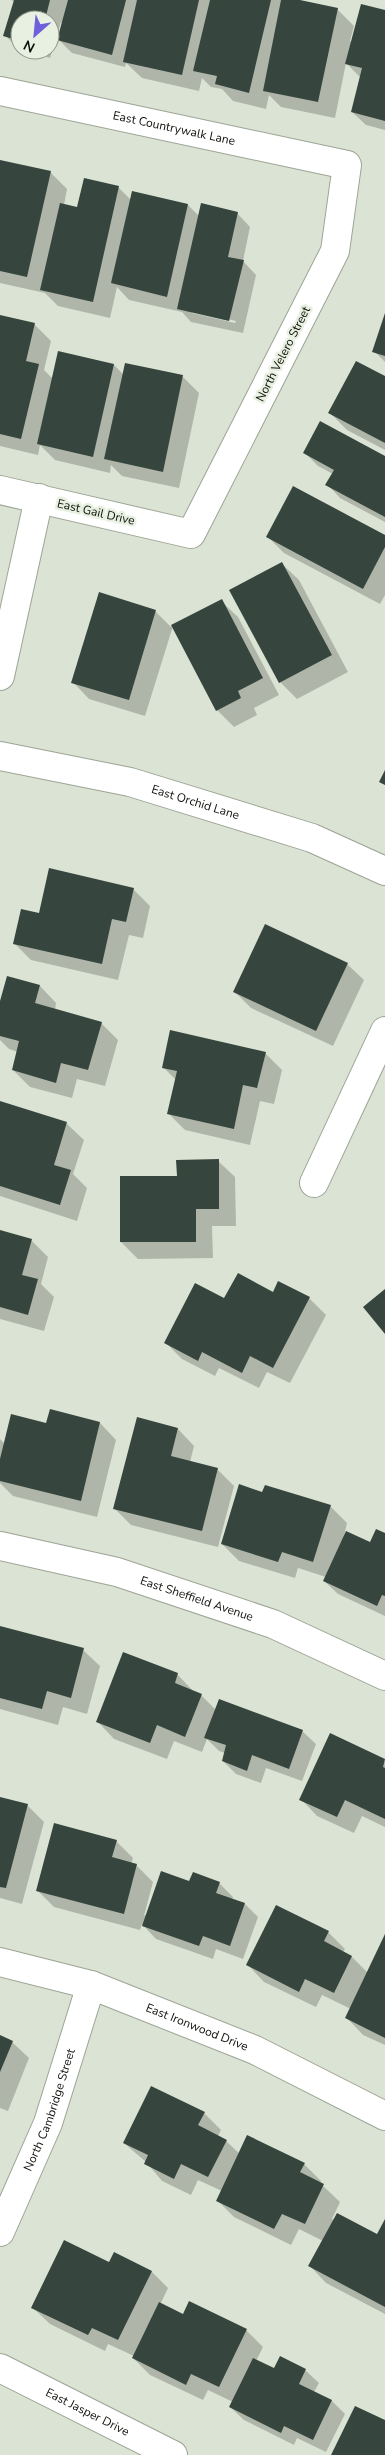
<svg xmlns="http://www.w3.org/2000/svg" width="385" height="2455" font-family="'Nunito Sans',sans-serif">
	<rect width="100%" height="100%" fill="#dbe4d4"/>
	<g fill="#0003" fill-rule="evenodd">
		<path d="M11 0H293L337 9 354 26 350 41 352 42 385 11V130L366 125 352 112 360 77 346 63 335 118 281 107 269 95 266 109 233 101 222 89 211 87 202 78 199 91 142 78 126 63 125 67 72 53 59 40 63 23 61 22 50 58 22 50H50V20H20V49H18L5 35 15 2Z"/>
		<path d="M0 161 50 172 67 189 64 205 78 208 118 187 131 200 188 205 199 216 237 213 250 227 243 261 256 275 243 333 191 322 182 312 129 300 117 287 110 318 58 306 45 293 0 283ZM192 311 236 321 235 323 192 313Z"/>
		<path d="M0 316 34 324 51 341 44 370 53 379 114 365 123 374 182 376 199 393 179 488 122 476 111 465 110 473 55 460 40 445 38 455 0 446Z"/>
		<path d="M385 316V362L374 351Z"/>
		<path d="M385 378V450L347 430 330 413Z"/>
		<path d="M305 453 385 458V522L340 498 327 484 333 474 318 466Z"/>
		<path d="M267 536 385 537V595L380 604 284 553Z"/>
		<path d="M282 564 299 580 348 672 297 699 280 682Z"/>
		<path d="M221 601 238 617 279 695 254 708 257 715 234 727 217 710 173 626 145 716 89 699 73 682 155 611 171 627Z"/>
		<path d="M133 889 150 906 143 938 129 935 118 980 31 960 14 943 40 914Z"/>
		<path d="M347 964 364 980 333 1046 251 1008 234 991Z"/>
		<path d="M8 977 40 986 56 1003 55 1010 101 1023 118 1040 105 1086 77 1079 72 1098 30 1087 13 1070 18 1052 9 1049 0 1040V1005Z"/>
		<path d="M265 1053 282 1070 274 1104 260 1101 250 1145 185 1130 168 1113 176 1080 163 1067Z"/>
		<path d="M0 1102 67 1124 84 1140 73 1174 87 1188 77 1221 0 1196Z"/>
		<path d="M218 1161 235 1177 236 1226H212L213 1258 138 1259 121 1242 178 1177Z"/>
		<path d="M0 1232 31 1240 48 1257 41 1284 54 1297 44 1331 0 1319Z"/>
		<path d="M273 1293 309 1298 326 1315 290 1383 267 1372 259 1388 219 1368 215 1376 182 1359 166 1343Z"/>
		<path d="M100 1423 116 1440 97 1517 13 1496 0 1483V1439L5 1444 47 1424Z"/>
		<path d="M178 1429 194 1446 190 1462 217 1469 234 1486 218 1547 131 1525 114 1508Z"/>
		<path d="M263 1493 330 1506 347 1523 343 1540 371 1543 385 1535V1616L338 1594 324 1581 326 1577 298 1568 295 1578 239 1561 222 1544Z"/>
		<path d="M0 1627 83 1650 100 1666 87 1714 63 1707 58 1725 0 1709Z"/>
		<path d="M177 1674 194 1692 201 1695 216 1710 302 1731 316 1744 302 1781 266 1768 261 1783 236 1774 223 1761 225 1753 219 1751 207 1739 202 1752 174 1741 167 1759 114 1739 98 1722Z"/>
		<path d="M331 1735 385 1761V1827L362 1816 354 1833 317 1816 301 1799Z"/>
		<path d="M0 1798 27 1805 44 1822 22 1904 0 1898Z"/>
		<path d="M116 1841 133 1858 131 1864 136 1865 153 1882 144 1916 190 1883H219L233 1897 232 1900 245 1904 258 1917 243 1959 216 1949 213 1959 156 1939 142 1924 140 1930 54 1907 37 1890Z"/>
		<path d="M328 1932 345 1949 343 1952 352 1957 368 1973 385 1937V2045L363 2035 347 2018 351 2009 322 1995 316 2007 264 1982 248 1965Z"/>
		<path d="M0 2037 12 2042 29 2058 8 2111 0 2108Z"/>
		<path d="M204 2113 221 2130 218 2136 226 2141 240 2154 304 2164 321 2181 320 2183 340 2202 332 2219 378 2236 385 2222V2314L326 2283 310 2266 323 2241 299 2229 291 2245 234 2217 217 2200 222 2191 198 2180 191 2195 162 2181 146 2162 124 2143Z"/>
		<path d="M110 2264 152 2272 168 2288 160 2305 183 2316 246 2330 263 2347 256 2361 274 2370H305L319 2383 314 2392 332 2401 345 2414 326 2452 297 2438 294 2445 244 2420 230 2407 233 2402 208 2390 203 2400 150 2375 133 2358 134 2356 108 2344 105 2351 50 2324 33 2308Z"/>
	</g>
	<g fill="#36453d">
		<path d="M14 0H50L45 20H20V41L3 36Z"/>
		<path d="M68 0H126L112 55 57 40Z"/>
		<path d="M137 0H199L182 75 123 62Z"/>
		<path d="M210 0H271L249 93 215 84 217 76 193 71Z"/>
		<path d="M281 0H300L338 8 318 102 263 91Z"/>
		<path d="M361 4 385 10V121L351 112 362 68 345 64Z"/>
		<path d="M0 160 51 171 27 277 0 271Z"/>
		<path d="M84 178 119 186 93 302 40 290 60 203 77 207Z"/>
		<path d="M132 191 188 204 167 297 111 283Z"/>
		<path d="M201 203 238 212 228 257 244 260 229 321 177 309Z"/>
		<path d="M385 313V356L372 352Z"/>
		<path d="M0 315 35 323 26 361 39 364 21 439 0 434Z"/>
		<path d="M58 351 114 364 93 457 37 444Z"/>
		<path d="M356 361 385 376V443L328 413Z"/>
		<path d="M125 363 183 375 163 472 104 459Z"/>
		<path d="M320 421 385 456V517L325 485 334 470 303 453Z"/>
		<path d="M293 486 385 535V547L363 589 266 537Z"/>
		<path d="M282 562 332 655 279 683 229 590Z"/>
		<path d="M99 592 156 610 129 700 71 683Z"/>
		<path d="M222 599 263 678 238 691 241 698 216 711 171 625Z"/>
		<path d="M385 770V785L379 782Z"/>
		<path d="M49 868 134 888 126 922 112 919 102 964 13 944 21 909 39 913Z"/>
		<path d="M265 924 348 963 316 1031 233 992Z"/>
		<path d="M7 976 40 985 35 1003 102 1022 88 1070 61 1063 56 1083 12 1070 19 1041 0 1036V1001Z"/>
		<path d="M170 1030 266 1052 257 1088 243 1085 234 1129 167 1114 177 1071 162 1068Z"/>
		<path d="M0 1101 67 1122 54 1165 71 1170 60 1205 0 1186Z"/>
		<path d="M219 1159V1209H196V1242H120V1176H177L176 1160Z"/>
		<path d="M0 1230 32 1239 22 1275 38 1279 28 1315 0 1307Z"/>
		<path d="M238 1273 273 1292 278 1281 310 1297 273 1368 250 1356 242 1373 202 1352 198 1361 164 1343 195 1283 224 1298Z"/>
		<path d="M385 1289V1334L363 1307Z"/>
		<path d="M50 1409 100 1422 81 1501 0 1481V1459L11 1414 46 1423Z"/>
		<path d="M137 1417 178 1428 171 1456 218 1468 202 1531 113 1509Z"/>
		<path d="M239 1484 262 1492 265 1485 331 1505 313 1562 282 1552 278 1562 221 1544Z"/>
		<path d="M376 1529 385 1533V1596L382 1595 377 1606 323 1581 346 1531 370 1542Z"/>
		<path d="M0 1626 84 1648 71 1698 47 1691 42 1709 0 1698Z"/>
		<path d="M123 1652 178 1673 175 1683 202 1694 185 1737 157 1725 150 1743 96 1722Z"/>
		<path d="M219 1699 303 1730 289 1769 252 1755 247 1771 222 1761 226 1745 204 1738Z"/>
		<path d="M330 1733 385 1759 383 1767 385 1768V1819L345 1800 337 1817 299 1800Z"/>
		<path d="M0 1797 28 1804 6 1888 0 1887Z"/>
		<path d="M54 1823 117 1840 112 1857 137 1864 124 1914 36 1891Z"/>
		<path d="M161 1871 189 1881 193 1872 220 1882 216 1893 245 1903 230 1946 203 1936 199 1946 142 1926Z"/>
		<path d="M276 1905 329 1931 324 1941 352 1956 334 1993 305 1979 299 1992 246 1965Z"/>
		<path d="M385 1934V2038L345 2018Z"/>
		<path d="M0 2035 13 2041 0 2072Z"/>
		<path d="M151 2086 205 2112 198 2125 227 2140 208 2177 181 2164 174 2179 144 2164 148 2155 123 2143Z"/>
		<path d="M247 2135 305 2163 300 2172 324 2184 305 2224 282 2214 274 2229 216 2201Z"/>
		<path d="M337 2213 377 2234 385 2219V2307L308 2266Z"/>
		<path d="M64 2240 109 2262 114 2252 152 2271 118 2340 92 2328 88 2335 31 2308Z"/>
		<path d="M189 2301 247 2329 219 2387 191 2374 186 2385 132 2358 159 2302 183 2314Z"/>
		<path d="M280 2356 306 2369 299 2384 332 2400 313 2440 284 2426 281 2433 229 2407 253 2358 274 2368Z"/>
		<path d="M355 2406 385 2420V2455H331Z"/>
	</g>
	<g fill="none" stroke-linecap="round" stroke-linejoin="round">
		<g stroke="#9ca495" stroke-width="30">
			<g id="street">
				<path id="s1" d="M0 91 347 165 335 251 191 534 0 490"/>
				<path d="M0 676 39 498"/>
				<path d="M314 1183 385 1031"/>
				<path id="s2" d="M0 1546 117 1572 273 1624 385 1676"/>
				<path id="s3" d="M0 1962 91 1985 255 2050 385 2116"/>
				<path id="s4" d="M0 2232 48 2123 91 1985"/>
				<path id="s5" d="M0 2368 173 2455"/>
			</g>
		</g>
		<g stroke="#9ca495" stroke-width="30">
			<g id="secondary">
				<path id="s6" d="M0 756 130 782 312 838 385 871"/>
			</g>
		</g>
		<use href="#street" stroke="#fff" stroke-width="28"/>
		<use href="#secondary" stroke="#fff" stroke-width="28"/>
	</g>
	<g text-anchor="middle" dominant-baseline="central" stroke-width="5" stroke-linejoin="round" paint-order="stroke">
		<g font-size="12" fill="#0e110b" stroke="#e8f1e1">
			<text stroke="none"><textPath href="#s1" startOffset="178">East Countrywalk Lane</textPath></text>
			<text transform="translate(283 354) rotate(-63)">North Velero Street</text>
			<text transform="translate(96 512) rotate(13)">East Gail Drive</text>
			<text stroke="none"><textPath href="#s6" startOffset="201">East Orchid Lane</textPath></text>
			<text stroke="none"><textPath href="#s2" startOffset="204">East Sheffield Avenue</textPath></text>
			<text stroke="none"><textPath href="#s3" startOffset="208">East Ironwood Drive</textPath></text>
			<text stroke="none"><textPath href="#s4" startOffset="132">North Cambridge Street</textPath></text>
			<text stroke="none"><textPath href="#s5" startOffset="98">East Jasper Drive</textPath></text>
		</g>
	</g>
	<g transform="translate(35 35) rotate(207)"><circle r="24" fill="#e8f1e1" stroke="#91978b"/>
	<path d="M0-4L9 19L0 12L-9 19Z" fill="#6e60da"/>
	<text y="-8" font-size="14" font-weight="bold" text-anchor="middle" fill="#0e110b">N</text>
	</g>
</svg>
